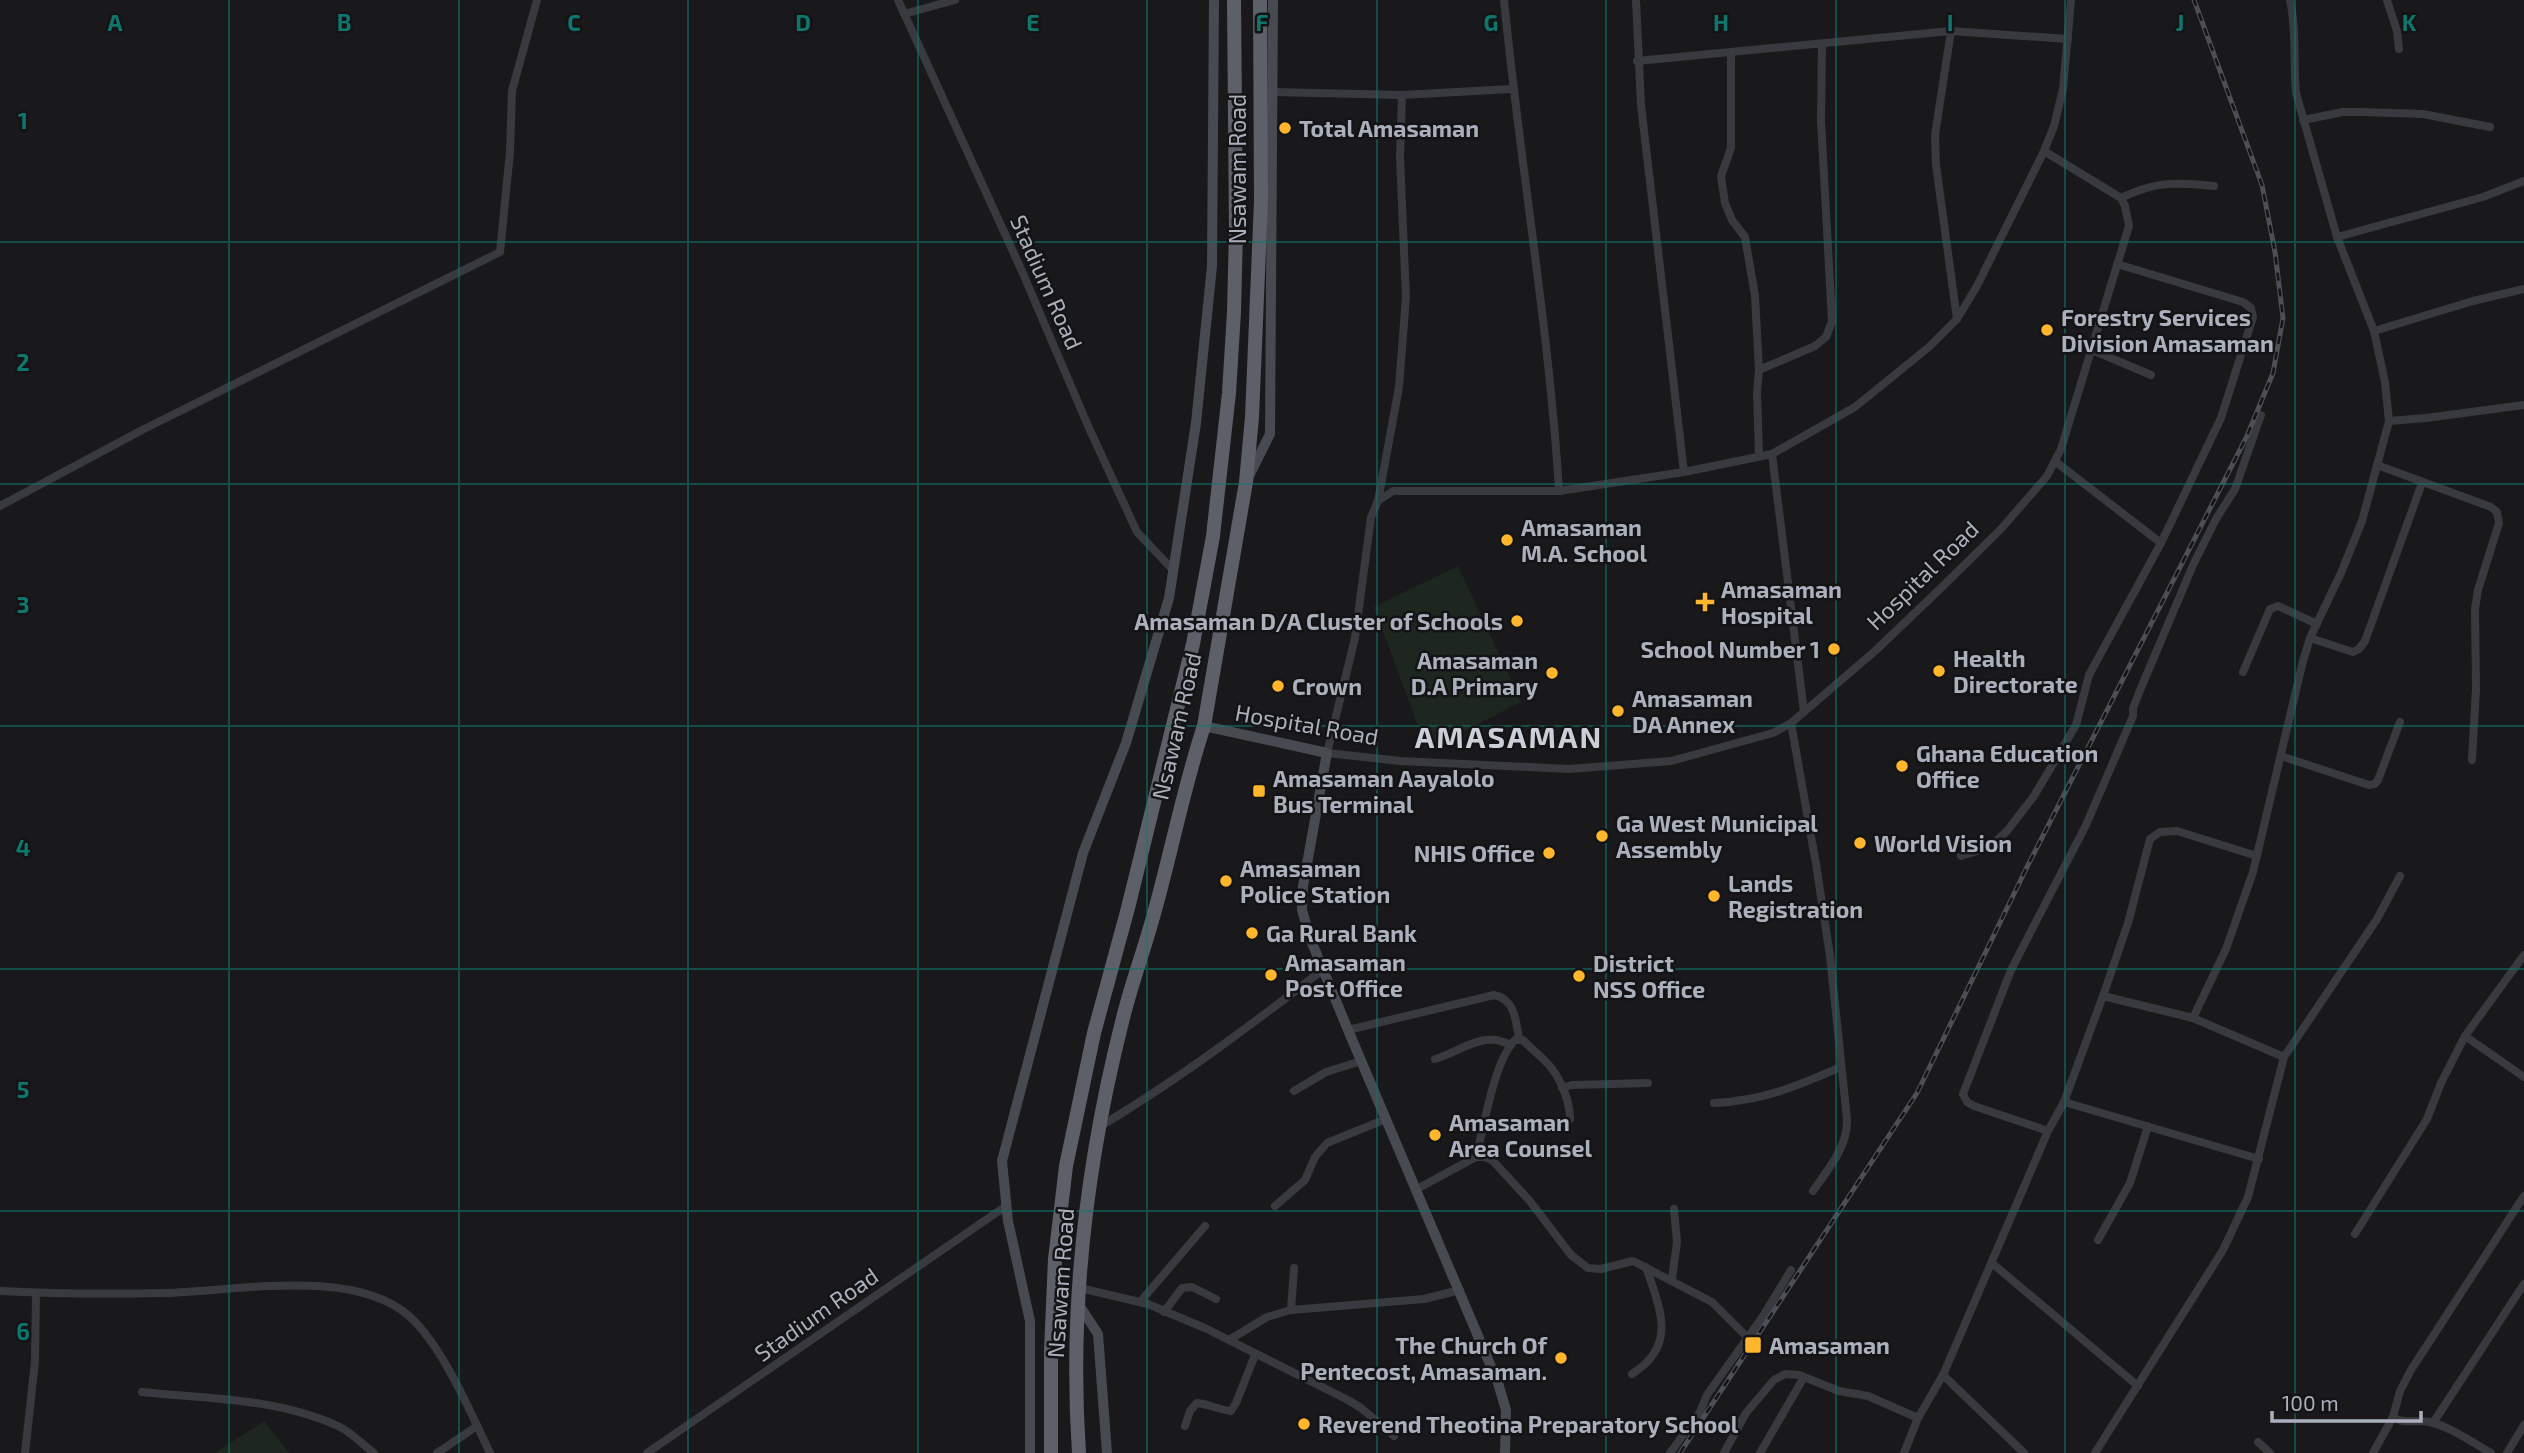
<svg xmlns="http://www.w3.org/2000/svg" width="2524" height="1453" font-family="'Exo 2',sans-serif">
	<rect width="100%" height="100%" fill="#19191b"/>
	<g fill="#1e271f">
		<path d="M1458 566 1521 702 1427 750 1374 607Z"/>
		<path d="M264 1421 289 1453H215Z"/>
	</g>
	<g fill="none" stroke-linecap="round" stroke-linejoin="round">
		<g stroke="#393a40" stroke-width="8">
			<path d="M898 0 1021 269 1089 428 1137 532 1173 570"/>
			<path d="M1504 0C1520 164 1549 327 1559 491"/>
			<path d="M1636 0 1641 105 1684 472"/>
			<path d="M2387 0 2397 31 2399 49"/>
			<path d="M904 14 955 0"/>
			<path d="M1951 31 1935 135 1936 165 1957 319"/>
			<path d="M1731 53V148L1721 176 1725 203 1732 220 1745 237 1755 296 1759 370"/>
			<path d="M1637 61 1951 31 2068 39"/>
			<path d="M1272 92 1402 95 1512 89"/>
			<path d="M1402 95 1400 157 1406 297 1399 387 1378 501 1371 517 1355 638 1327 753 1400 761 1569 769 1671 761 1773 733 1791 723 1875 651 1941 588 2001 529 2047 476 2061 449 2129 226 2125 206 2121 198 2044 151"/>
			<path d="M2303 120 2343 112H2362L2423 114 2490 127"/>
			<path d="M2121 198C2155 181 2177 182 2214 186"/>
			<path d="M2337 237 2483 197 2524 181"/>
			<path d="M2117 264 2243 302 2251 308 2253 317 2221 418 2161 543"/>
			<path d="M2374 331 2473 301 2524 289"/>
			<path d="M2092 350 2151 375"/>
			<path d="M2389 421 2426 418 2524 405"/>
			<path d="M1772 454 1804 712"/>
			<path d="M1759 456 1757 392 1759 370 1815 346 1826 337 1832 321 1821 121 1822 44"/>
			<path d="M2377 465 2491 507 2497 512 2499 523 2478 590 2475 609 2476 689 2472 760"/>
			<path d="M1378 501 1393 491H1559L1684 472 1772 454 1855 407 1929 347 1957 319 1977 286 2044 151 2054 126 2063 89 2071 0"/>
			<path d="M0 506 144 429 500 252 510 152 512 91 537 0"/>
			<path d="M2310 638 2353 652 2359 649 2365 641 2422 483"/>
			<path d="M2243 672 2270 609 2278 606 2317 624"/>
			<path d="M1791 723 1816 864 1830 956 1847 1119C1848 1147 1828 1169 1813 1191"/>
			<path d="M2281 756 2369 785 2375 784 2378 780 2400 722"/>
			<path d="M1961 856 1990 847 2007 831 2034 796 2076 725 2089 675 2161 543 2056 462"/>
			<path d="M2103 996 2193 1018 2284 1057"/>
			<path d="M2193 1018 2226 949 2253 872 2303 661 2310 638 2341 573 2362 521 2389 421 2385 382 2374 331 2337 237 2296 93C2293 62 2297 31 2290 0"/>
			<path d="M1348 1030 1494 995C1515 999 1516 1021 1519 1039"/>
			<path d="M2465 1036 2524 1077"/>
			<path d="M1435 1059C1462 1051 1482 1030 1511 1045"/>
			<path d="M1562 1088 1572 1085 1648 1083"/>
			<path d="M1294 1091 1326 1072 1361 1061"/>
			<path d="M2064 1102 2259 1159"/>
			<path d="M1714 1103C1763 1101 1797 1086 1841 1067"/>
			<path d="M1099 1127C1178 1080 1251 1025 1324 969"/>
			<path d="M2048 1131 1974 1106 1967 1102 1963 1094 2011 970 2086 825 2133 716V708L2141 688 2193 565 2216 519 2235 489 2261 415"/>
			<path d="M1476 1157C1484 1127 1494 1061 1515 1040H1523C1530 1048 1540 1055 1547 1063 1560 1076 1570 1101 1570 1119"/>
			<path d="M1415 1190 1476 1157H1485L1493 1161 1529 1200 1571 1255 1588 1268 1601 1269 1633 1261 1712 1302 1748 1338"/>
			<path d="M1275 1206 1305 1180 1315 1157 1327 1143 1386 1119"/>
			<path d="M2355 1234 2427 1119 2441 1083 2465 1036 2524 955"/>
			<path d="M2098 1240 2130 1183 2148 1126"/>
			<path d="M1993 1264 2138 1386"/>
			<path d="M1672 1279 1677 1242 1674 1209"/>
			<path d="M1080 1288 1148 1304 1207 1329 1348 1400 1361 1408 1394 1436"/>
			<path d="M0 1291C55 1294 110 1294 166 1293 235 1291 354 1267 409 1316 442 1345 471 1413 490 1453"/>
			<path d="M1140 1302 1205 1226"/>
			<path d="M1291 1310 1294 1268"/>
			<path d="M1164 1312 1182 1288 1192 1287 1216 1299"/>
			<path d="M1229 1340 1267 1317 1291 1310 1424 1299 1460 1290"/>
			<path d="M1632 1374C1678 1345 1660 1309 1646 1267"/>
			<path d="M1943 1375 2024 1453"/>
			<path d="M142 1392C208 1399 279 1398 340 1427 352 1433 363 1445 374 1453"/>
			<path d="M2393 1417 2400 1391 2411 1370 2524 1196"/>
			<path d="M2433 1423 2524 1284"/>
			<path d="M1185 1426 1190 1411 1197 1403C1209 1404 1219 1410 1231 1411L1236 1403 1255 1355"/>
			<path d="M2258 1442 2270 1453"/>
			<path d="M25 1453 35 1361 36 1293"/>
			<path d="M437 1453 477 1426"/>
			<path d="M647 1453 1006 1206"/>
			<path d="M1670 1453 1700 1412 1707 1395 1763 1316 1791 1270"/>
			<path d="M1724 1453 1746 1413 1774 1380 1785 1374 1799 1375 1839 1391 1868 1396 1918 1418 1943 1375 2048 1131 2064 1102 2103 996 2128 923 2150 839 2160 832 2177 831 2257 856"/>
			<path d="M1760 1453 1804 1377"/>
			<path d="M1904 1453 1918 1418"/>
			<path d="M2095 1453 2223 1250 2248 1197 2284 1057 2377 919 2400 876"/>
			<path d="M2373 1453 2393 1417C2404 1425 2417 1419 2430 1422 2451 1427 2473 1443 2491 1453"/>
			<path d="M2507 1453 2524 1425"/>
		</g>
		<g stroke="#474a51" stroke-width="10">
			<path d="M1249 476 1270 434 1273 0"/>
			<path d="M1204 726 1327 753 1303 886 1302 910 1310 938 1348 1030 1498 1383 1506 1410 1505 1453"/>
			<path d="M1079 1305 1098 1334 1107 1453"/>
			<path d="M1030 1453V1321L1008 1221 1002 1161 1083 853 1126 743 1169 598 1196 423 1212 266 1214 0"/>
		</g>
		<g stroke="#5d6069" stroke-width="14">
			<path d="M1051 1453V1351L1055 1259 1066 1166 1094 1033 1128 908 1193 644 1213 536 1229 393 1234 312 1236 230 1234 0"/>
			<path d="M1079 1453C1069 1309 1087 1161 1122 1022 1131 984 1145 948 1155 910 1172 849 1184 786 1204 726L1246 482 1252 417 1261 201 1260 0"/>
		</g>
		<g stroke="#4c4f56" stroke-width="5">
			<path id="rail" d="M1680 1453 1917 1093 2028 865 2247 436 2273 373 2283 318 2275 252 2262 185 2194 0"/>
		</g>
		<use href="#rail" stroke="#141416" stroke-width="2.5" stroke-dasharray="8" stroke-linecap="butt"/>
	</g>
	<path fill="none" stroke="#0f766e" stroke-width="2" stroke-opacity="0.55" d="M229 0V1453M459 0V1453M688 0V1453M918 0V1453M1147 0V1453M1377 0V1453M1606 0V1453M1836 0V1453M2065 0V1453M2295 0V1453M0 242H2524M0 484H2524M0 726H2524M0 969H2524M0 1211H2524"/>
	<g fill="#ffb62d" stroke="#141416" stroke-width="2.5">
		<circle cx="1285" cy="128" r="7"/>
		<circle cx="2047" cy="330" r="7"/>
		<circle cx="1507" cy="540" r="7"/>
		<path d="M1701.5 591.5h7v7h7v7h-7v7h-7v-7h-7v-7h7z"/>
		<circle cx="1517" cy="621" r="7"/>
		<circle cx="1834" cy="649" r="7"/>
		<circle cx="1939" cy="671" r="7"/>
		<circle cx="1552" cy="673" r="7"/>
		<circle cx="1278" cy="686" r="7"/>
		<circle cx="1618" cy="711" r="7"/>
		<circle cx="1902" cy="766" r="7"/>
		<rect x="1252" y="784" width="14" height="14" rx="3.5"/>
		<circle cx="1602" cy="836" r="7"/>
		<circle cx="1860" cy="843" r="7"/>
		<circle cx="1549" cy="853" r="7"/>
		<circle cx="1226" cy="881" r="7"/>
		<circle cx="1714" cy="896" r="7"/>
		<circle cx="1252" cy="933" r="7"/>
		<circle cx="1271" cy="975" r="7"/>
		<circle cx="1579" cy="976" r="7"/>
		<circle cx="1435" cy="1135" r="7"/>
		<rect x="1744" y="1336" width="18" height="18" rx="3.5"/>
		<circle cx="1561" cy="1358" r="7"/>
		<circle cx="1304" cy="1424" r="7"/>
	</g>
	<g text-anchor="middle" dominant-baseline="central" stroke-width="5" stroke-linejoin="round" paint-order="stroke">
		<g font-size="23" font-weight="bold" fill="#aab0bc" stroke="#141416" text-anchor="start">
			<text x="1299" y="128">Total Amasaman</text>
			<text x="2061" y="317">Forestry Services<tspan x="2061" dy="26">Division Amasaman</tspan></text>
			<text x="1521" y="527">Amasaman<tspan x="1521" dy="26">M.A. School</tspan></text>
			<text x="1721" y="589">Amasaman<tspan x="1721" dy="26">Hospital</tspan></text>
			<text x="1503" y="621" text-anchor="end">Amasaman D/A Cluster of Schools</text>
			<text x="1820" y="649" text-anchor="end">School Number 1</text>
			<text x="1953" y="658">Health<tspan x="1953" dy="26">Directorate</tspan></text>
			<text x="1538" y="660" text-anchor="end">Amasaman<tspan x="1538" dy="26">D.A Primary</tspan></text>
			<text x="1292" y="686">Crown</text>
			<text x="1632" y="698">Amasaman<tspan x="1632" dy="26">DA Annex</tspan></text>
			<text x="1916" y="753">Ghana Education<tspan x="1916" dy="26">Office</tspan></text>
			<text x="1273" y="778">Amasaman Aayalolo<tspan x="1273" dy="26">Bus Terminal</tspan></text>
			<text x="1616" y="823">Ga West Municipal<tspan x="1616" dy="26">Assembly</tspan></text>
			<text x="1874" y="843">World Vision</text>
			<text x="1535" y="853" text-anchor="end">NHIS Office</text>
			<text x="1240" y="868">Amasaman<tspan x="1240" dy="26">Police Station</tspan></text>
			<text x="1728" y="883">Lands<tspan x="1728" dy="26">Registration</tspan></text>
			<text x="1266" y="933">Ga Rural Bank</text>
			<text x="1285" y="962">Amasaman<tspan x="1285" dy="26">Post Office</tspan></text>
			<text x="1593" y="963">District<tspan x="1593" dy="26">NSS Office</tspan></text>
			<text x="1449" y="1122">Amasaman<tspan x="1449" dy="26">Area Counsel</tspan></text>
			<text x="1547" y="1345" text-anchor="end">The Church Of<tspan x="1547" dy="26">Pentecost, Amasaman.</tspan></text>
			<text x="1769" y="1345">Amasaman</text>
			<text x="1318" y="1424">Reverend Theotina Preparatory School</text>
		</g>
		<g font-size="23" fill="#aab0bc" stroke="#141416">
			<text transform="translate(1237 169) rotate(-90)">Nsawam Road</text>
			<text transform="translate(1047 282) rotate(66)">Stadium Road</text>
			<text transform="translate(1922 575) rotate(-44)">Hospital Road</text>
			<text transform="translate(1307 724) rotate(10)">Hospital Road</text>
			<text transform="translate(1176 726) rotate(-77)">Nsawam Road</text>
			<text transform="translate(1060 1283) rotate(-86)">Nsawam Road</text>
			<text transform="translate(816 1314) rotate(-35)">Stadium Road</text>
		</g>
		<g font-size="30" font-weight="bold" letter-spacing="2" fill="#cbcfd7" stroke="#141416">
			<text x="1509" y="736">AMASAMAN</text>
		</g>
	</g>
	<g font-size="23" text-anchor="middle" font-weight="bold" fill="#0f766e" stroke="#141416" stroke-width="5" stroke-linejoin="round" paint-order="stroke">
		<text x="115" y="31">A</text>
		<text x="344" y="31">B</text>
		<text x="574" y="31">C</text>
		<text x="803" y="31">D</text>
		<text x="1033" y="31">E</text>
		<text x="1262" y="31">F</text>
		<text x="1491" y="31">G</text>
		<text x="1721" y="31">H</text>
		<text x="1950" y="31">I</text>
		<text x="2180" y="31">J</text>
		<text x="2409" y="31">K</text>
		<text x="23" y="129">1</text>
		<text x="23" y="371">2</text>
		<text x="23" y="613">3</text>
		<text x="23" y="856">4</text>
		<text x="23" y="1098">5</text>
		<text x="23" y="1340">6</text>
	</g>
	<path d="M2272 1411v10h149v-10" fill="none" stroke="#aab0bc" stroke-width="3.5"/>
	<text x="2282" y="1411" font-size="21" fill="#aab0bc" stroke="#141416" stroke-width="5" paint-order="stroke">100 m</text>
</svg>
